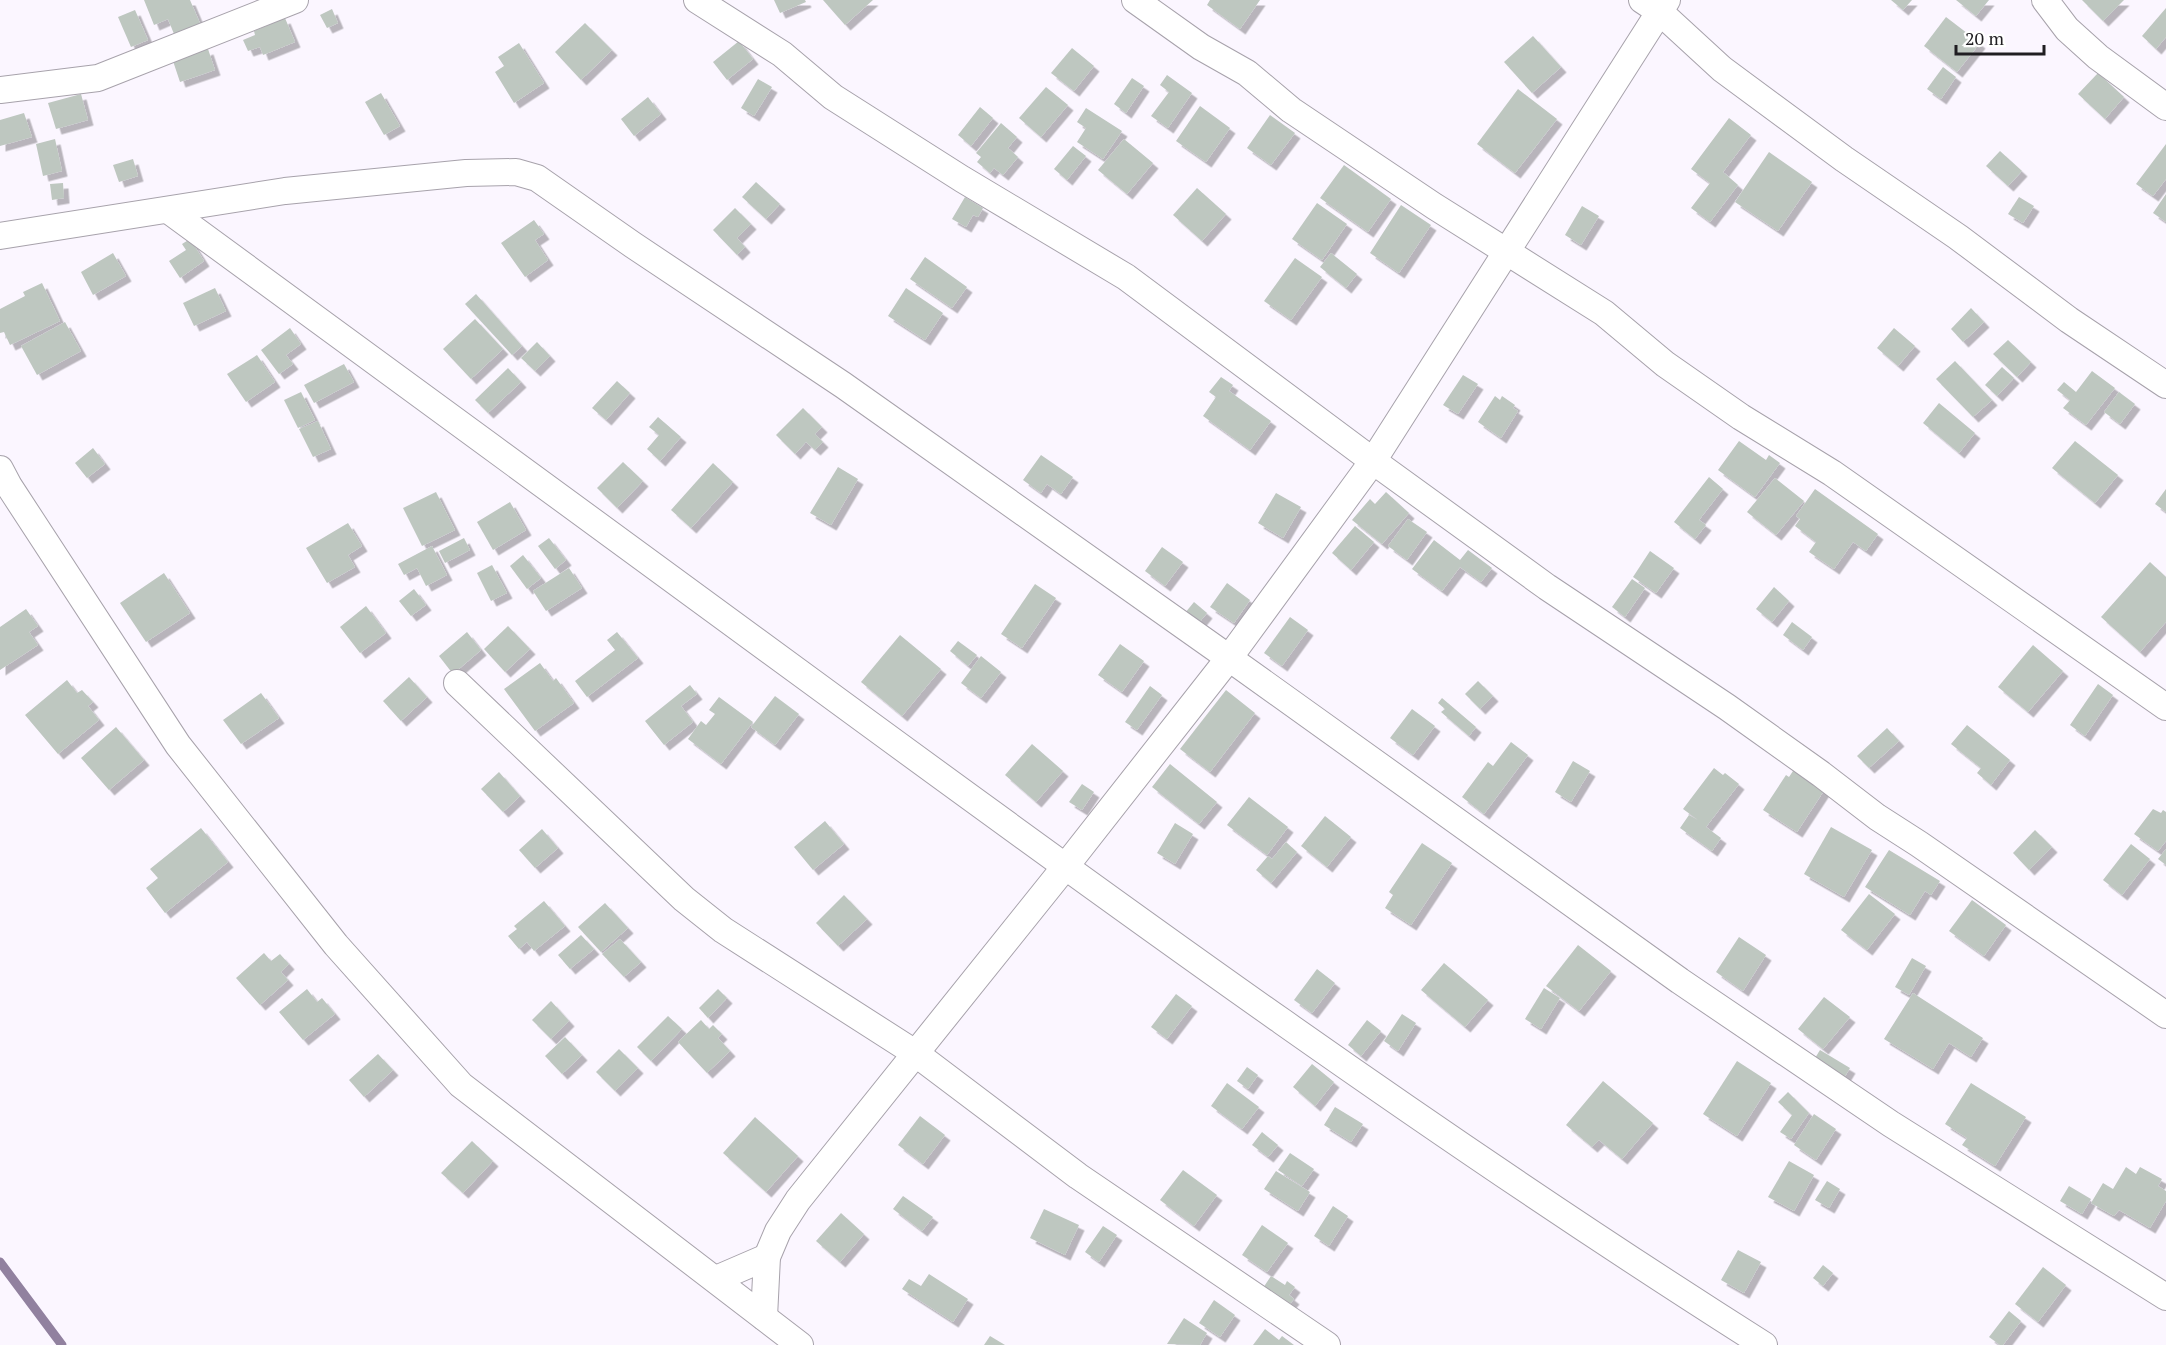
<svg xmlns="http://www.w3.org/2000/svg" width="2166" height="1345" font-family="'PT Serif',serif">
	<defs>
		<filter id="shadow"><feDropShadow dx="5.5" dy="5.5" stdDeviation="0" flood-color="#0004"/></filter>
	</defs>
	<rect width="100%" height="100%" fill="#fbf6ff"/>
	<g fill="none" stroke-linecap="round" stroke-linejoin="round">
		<path stroke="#91819f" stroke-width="9" d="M0 1262 62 1345"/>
	</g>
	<g fill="#bec7c0" filter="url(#shadow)">
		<path d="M144 0H190L202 28 176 39 168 19 154 25Z"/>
		<path d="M774 0H805L806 2 780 13Z"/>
		<path d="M823 0H873L845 25Z"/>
		<path d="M1210 0H1260L1240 29 1207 5Z"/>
		<path d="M1891 0H1912L1903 10Z"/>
		<path d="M1956 0H1989L1976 16Z"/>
		<path d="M2082 0H2124L2103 21Z"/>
		<path d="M2166 8V37L2156 49 2142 36Z"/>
		<path d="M332 9 338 23 327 28 320 15Z"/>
		<path d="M135 10 148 40 131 47 118 17Z"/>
		<path d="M1946 17 1980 43 1957 72 1924 46Z"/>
		<path d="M285 18 295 42 263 55 260 47 248 51 243 40 255 35 254 31Z"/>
		<path d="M585 23 612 50 581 80 555 52Z"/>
		<path d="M1533 36 1561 67 1532 93 1504 62Z"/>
		<path d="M739 41 753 59 727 80 713 62Z"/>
		<path d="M519 43 544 83 514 103 495 72 504 66 498 57Z"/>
		<path d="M1072 48 1094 66 1074 91 1051 73Z"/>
		<path d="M208 49 215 70 180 82 173 61Z"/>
		<path d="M1943 67 1956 77 1941 99 1927 89Z"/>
		<path d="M2098 73 2124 97 2105 119 2078 94Z"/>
		<path d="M1167 75 1192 93 1168 128 1151 116 1169 92 1160 85Z"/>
		<path d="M1132 78 1144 86 1126 113 1114 104Z"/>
		<path d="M758 79 772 87 754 116 741 108Z"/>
		<path d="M1046 87 1068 105 1041 137 1019 118Z"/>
		<path d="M1518 89 1557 119 1515 173 1477 144Z"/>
		<path d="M381 93 400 126 384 135 365 102Z"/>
		<path d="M81 94 88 120 56 129 48 103Z"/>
		<path d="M648 97 661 114 634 136 621 119Z"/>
		<path d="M1200 106 1230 128 1206 162 1176 141Z"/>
		<path d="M980 107 993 118 971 146 958 135Z"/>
		<path d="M1086 108 1122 131 1103 159 1077 142 1086 128 1077 122Z"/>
		<path d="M24 113 32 137 0 146V120Z"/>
		<path d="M1270 115 1295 133 1271 165 1247 148Z"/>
		<path d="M1729 118 1751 135 1723 172 1738 185 1710 222 1691 208 1710 183 1691 169Z"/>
		<path d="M1001 123 1017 137 1008 148 1018 157 1003 175 994 168 990 173 977 162 981 157 976 153Z"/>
		<path d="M55 139 62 171 43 176 36 144Z"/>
		<path d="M1124 139 1153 163 1127 194 1098 170Z"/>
		<path d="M2166 144V179L2153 196 2136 184Z"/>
		<path d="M1073 146 1086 156 1067 180 1054 169Z"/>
		<path d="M2000 151 2022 171 2008 186 1986 166Z"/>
		<path d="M1769 152 1812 182 1778 231 1735 202Z"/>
		<path d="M133 159 138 176 119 182 113 165Z"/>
		<path d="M1344 165 1391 199 1368 232 1320 198Z"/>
		<path d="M756 182 780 204 766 219 742 197Z"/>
		<path d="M63 183 64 198 52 200 50 184Z"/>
		<path d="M1197 188 1226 214 1202 241 1173 215Z"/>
		<path d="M2166 194V222L2153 213Z"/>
		<path d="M965 197 983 208 978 217 973 215 966 227 952 219Z"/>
		<path d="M2019 197 2034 206 2023 223 2008 214Z"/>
		<path d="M1317 203 1347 224 1322 260 1292 239Z"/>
		<path d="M1401 205 1431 225 1399 273 1370 253Z"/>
		<path d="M1582 206 1599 216 1581 245 1565 235Z"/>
		<path d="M735 208 751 224 737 238 745 247 737 255 713 230Z"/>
		<path d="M534 220 544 234 535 240 548 260 525 277 501 243Z"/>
		<path d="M190 239 204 261 180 278 169 261 186 250 182 244Z"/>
		<path d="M113 253 126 276 93 295 81 272Z"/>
		<path d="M1331 253 1357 274 1346 288 1320 267Z"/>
		<path d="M925 257 967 287 952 308 910 279Z"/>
		<path d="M1295 258 1322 277 1291 320 1264 301Z"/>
		<path d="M42 283 60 321 10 345 4 332 0 333V309L25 296 23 292Z"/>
		<path d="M215 288 226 311 194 326 183 303Z"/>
		<path d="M906 288 943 313 925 340 888 316Z"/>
		<path d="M476 294 522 346 512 355 465 304Z"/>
		<path d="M1971 308 1984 322 1963 342 1951 329Z"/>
		<path d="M475 319 503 349 471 379 443 349Z"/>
		<path d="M65 322 81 351 37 375 21 346Z"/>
		<path d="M290 328 301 344 286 355 293 364 279 374 261 350Z"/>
		<path d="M1894 328 1915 346 1898 366 1877 348Z"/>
		<path d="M2008 340 2031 362 2017 377 1993 354Z"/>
		<path d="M537 342 550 356 535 371 521 358Z"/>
		<path d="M257 355 275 382 246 402 227 374Z"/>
		<path d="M1955 361 1992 400 1973 417 1936 379Z"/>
		<path d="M344 364 354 382 314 403 304 385Z"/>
		<path d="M2002 367 2014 378 1997 396 1985 385Z"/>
		<path d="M508 368 521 382 488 413 475 400Z"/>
		<path d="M2092 371 2115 388 2086 425 2063 408 2070 400 2057 390 2064 382 2076 392Z"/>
		<path d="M1463 375 1478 384 1458 414 1443 405Z"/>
		<path d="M1221 377 1233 385 1229 391 1271 421 1250 450 1203 416 1216 397 1209 392Z"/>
		<path d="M617 381 630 393 606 420 592 408Z"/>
		<path d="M301 392 315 420 298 428 284 400Z"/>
		<path d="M2119 392 2135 404 2120 424 2104 412Z"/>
		<path d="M1495 396 1500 400 1502 396 1515 405 1513 408 1518 411 1501 438 1478 422Z"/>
		<path d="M1939 403 1975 433 1959 453 1923 423Z"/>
		<path d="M803 408 822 427 815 434 823 442 815 450 806 442 795 454 776 435Z"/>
		<path d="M658 417 681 437 660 461 647 449 659 435 649 427Z"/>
		<path d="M318 421 331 449 313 457 299 429Z"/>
		<path d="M1739 441 1766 460 1769 455 1780 463 1755 497 1718 470Z"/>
		<path d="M2075 441 2118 475 2095 503 2052 468Z"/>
		<path d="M93 448 105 464 87 478 75 463Z"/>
		<path d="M1041 455 1073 477 1061 494 1047 484 1041 493 1023 480Z"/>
		<path d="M623 462 643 481 617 508 597 488Z"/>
		<path d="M713 463 733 482 691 528 671 510Z"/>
		<path d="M838 467 858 479 831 525 810 513Z"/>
		<path d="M1709 477 1723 489 1699 520 1706 525 1695 539 1674 522Z"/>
		<path d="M1775 478 1804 501 1776 535 1747 512Z"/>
		<path d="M1815 489 1878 534 1866 551 1853 542 1834 569 1809 552 1816 542 1795 526 1800 519 1796 516Z"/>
		<path d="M2166 489V512L2155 504Z"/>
		<path d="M436 492 455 530 422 546 403 508Z"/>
		<path d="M1386 492 1409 513 1382 544 1352 520 1370 499 1375 504Z"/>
		<path d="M1276 493 1301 507 1283 538 1258 523Z"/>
		<path d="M510 502 526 530 493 550 477 522Z"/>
		<path d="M1408 519 1427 532 1407 560 1388 546Z"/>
		<path d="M348 523 362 546 348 555 355 567 327 583 306 548Z"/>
		<path d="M1355 526 1374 542 1351 570 1332 553Z"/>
		<path d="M464 538 470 550 445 563 439 551Z"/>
		<path d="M549 538 566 560 555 569 538 546Z"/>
		<path d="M1434 540 1460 560 1468 550 1492 568 1481 582 1460 567 1442 591 1412 569Z"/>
		<path d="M432 546 447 575 426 586 417 568 404 575 398 564Z"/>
		<path d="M1162 547 1183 562 1165 586 1145 571Z"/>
		<path d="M1650 551 1674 568 1656 593 1633 577Z"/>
		<path d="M523 555 541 578 527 589 510 566Z"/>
		<path d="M2150 562 2166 577V622L2140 652 2101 617Z"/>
		<path d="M492 565 507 593 491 601 477 573Z"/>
		<path d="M569 568 582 588 546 611 533 591Z"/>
		<path d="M164 573 190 613 146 642 120 603Z"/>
		<path d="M1632 579 1645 588 1625 617 1612 607Z"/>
		<path d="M1227 583 1250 600 1234 623 1210 607Z"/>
		<path d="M1035 584 1056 598 1022 648 1001 634Z"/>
		<path d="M1774 587 1789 601 1772 622 1756 609Z"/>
		<path d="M414 589 426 605 411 616 399 601Z"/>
		<path d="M1194 602 1207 613 1198 624 1185 613Z"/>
		<path d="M366 606 386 633 360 653 340 627Z"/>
		<path d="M26 609 38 626 29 632 38 645 0 670V627Z"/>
		<path d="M1290 617 1308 630 1282 666 1264 653Z"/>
		<path d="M1792 622 1812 637 1803 650 1783 635Z"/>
		<path d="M508 626 530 649 505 672 484 649Z"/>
		<path d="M467 632 481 650 453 674 439 656Z"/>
		<path d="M617 632 638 658 587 697 575 681 615 650 607 640Z"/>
		<path d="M900 635 941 669 902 716 861 682Z"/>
		<path d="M958 641 977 655 968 666 950 651Z"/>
		<path d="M1120 644 1144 661 1122 692 1098 675Z"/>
		<path d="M2033 645 2063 671 2028 712 1998 687Z"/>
		<path d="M981 656 1001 672 981 698 961 683Z"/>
		<path d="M540 663 553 681 556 678 574 703 535 731 504 689Z"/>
		<path d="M409 677 427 697 401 721 383 701Z"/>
		<path d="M67 680 77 693 82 690 93 702 88 706 99 720 58 754 25 715Z"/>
		<path d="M1478 681 1493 696 1480 709 1465 694Z"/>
		<path d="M2098 684 2113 695 2085 736 2070 725Z"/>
		<path d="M690 685 697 694 681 706 693 722 664 745 645 721Z"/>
		<path d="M1150 686 1162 695 1137 730 1125 722Z"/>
		<path d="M1226 690 1255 713 1210 772 1180 749Z"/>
		<path d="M261 693 279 718 241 744 223 720Z"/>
		<path d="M775 696 799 714 775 745 751 727Z"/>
		<path d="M719 697 753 722 721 764 688 739 701 721 706 725 715 714 709 710Z"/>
		<path d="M1442 698 1476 727 1469 736 1441 712 1445 709 1438 703Z"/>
		<path d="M1412 709 1435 726 1413 755 1390 738Z"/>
		<path d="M1967 725 2010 760 1991 785 1977 773 1981 768 1951 744Z"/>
		<path d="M116 727 144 760 109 790 81 758Z"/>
		<path d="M1887 728 1899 741 1869 768 1857 756Z"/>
		<path d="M1511 742 1528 755 1484 814 1462 797 1488 762 1493 766Z"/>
		<path d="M1032 744 1063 771 1036 802 1005 775Z"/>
		<path d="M1573 761 1590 771 1571 802 1555 792Z"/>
		<path d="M1170 764 1217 802 1199 824 1152 787Z"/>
		<path d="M1714 768 1723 775 1725 773 1739 784 1706 827 1721 838 1712 851 1680 828 1689 815 1698 820 1683 809Z"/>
		<path d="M1795 768 1825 789 1797 832 1763 810 1786 775 1789 777Z"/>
		<path d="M499 772 520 796 503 812 481 789Z"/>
		<path d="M1082 784 1094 792 1082 810 1069 802Z"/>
		<path d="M1249 797 1288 827 1267 855 1227 825Z"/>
		<path d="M2153 809 2161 813 2163 810 2166 812V841L2158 851 2134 834Z"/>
		<path d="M1325 816 1351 837 1327 867 1301 846Z"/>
		<path d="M825 821 844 844 813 870 794 847Z"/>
		<path d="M1175 823 1193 834 1175 864 1157 853Z"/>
		<path d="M1831 827 1872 850 1844 897 1804 874Z"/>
		<path d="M201 828 228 862 165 913 146 888 158 878 150 869Z"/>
		<path d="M542 829 558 848 535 868 519 850Z"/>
		<path d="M2035 830 2052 847 2029 870 2013 853Z"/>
		<path d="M1286 842 1297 852 1271 883 1256 870 1268 856 1272 859Z"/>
		<path d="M1422 843 1452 863 1411 925 1385 908 1393 895 1389 892Z"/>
		<path d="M2131 844 2150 859 2122 895 2103 880Z"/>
		<path d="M2166 849V865L2158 859Z"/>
		<path d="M1889 850 1940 881 1931 895 1925 891 1910 915 1865 887Z"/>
		<path d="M1869 894 1895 914 1867 950 1841 930Z"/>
		<path d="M844 895 867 919 838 946 816 923Z"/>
		<path d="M1972 900 2006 925 1984 956 1949 931Z"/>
		<path d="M544 901 565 926 534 951 527 942 519 949 508 936 517 929 514 926Z"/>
		<path d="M605 903 628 928 601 952 578 927Z"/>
		<path d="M581 935 594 949 570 969 558 955Z"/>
		<path d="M1739 937 1766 955 1743 991 1716 972Z"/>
		<path d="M620 939 641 962 624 977 602 954Z"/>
		<path d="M1578 945 1611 971 1579 1011 1546 986Z"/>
		<path d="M264 953 271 961 280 954 289 964 281 972 288 980 260 1005 236 978Z"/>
		<path d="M1912 958 1926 966 1909 995 1895 987Z"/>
		<path d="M1444 963 1488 1000 1465 1027 1421 990Z"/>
		<path d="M1317 969 1335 983 1312 1013 1294 1000Z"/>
		<path d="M1544 988 1560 998 1541 1029 1525 1019Z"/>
		<path d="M307 989 317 1002 322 998 335 1014 303 1040 279 1012Z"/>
		<path d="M718 989 727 998 708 1018 699 1008Z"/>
		<path d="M1913 993 1983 1038 1971 1057 1949 1043 1933 1069 1884 1039Z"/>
		<path d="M1176 994 1192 1006 1167 1039 1151 1027Z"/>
		<path d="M1824 997 1850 1017 1823 1049 1798 1029Z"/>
		<path d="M551 1001 569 1021 551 1039 532 1020Z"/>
		<path d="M1402 1014 1416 1023 1398 1051 1384 1041Z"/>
		<path d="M668 1016 682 1029 651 1061 637 1047Z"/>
		<path d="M701 1020 709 1029 713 1025 722 1034 718 1038 730 1051 707 1073 678 1042Z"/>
		<path d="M1367 1020 1381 1031 1361 1056 1348 1045Z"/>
		<path d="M565 1037 582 1055 562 1074 545 1056Z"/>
		<path d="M619 1049 638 1068 615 1091 596 1072Z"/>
		<path d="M1820 1050 1850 1068 1842 1081 1812 1063Z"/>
		<path d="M378 1054 393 1070 364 1097 349 1080Z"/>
		<path d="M1737 1061 1771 1083 1737 1136 1703 1114Z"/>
		<path d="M1312 1064 1334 1082 1315 1106 1293 1087Z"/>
		<path d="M1247 1067 1258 1075 1248 1089 1237 1081Z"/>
		<path d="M1603 1081 1653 1123 1622 1159 1599 1140 1592 1147 1566 1125Z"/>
		<path d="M1227 1083 1259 1107 1242 1129 1211 1106Z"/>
		<path d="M1971 1083 2026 1117 1995 1166 1962 1145 1967 1138 1945 1124Z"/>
		<path d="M1788 1092 1809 1113 1791 1139 1780 1132 1792 1115 1778 1102Z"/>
		<path d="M1335 1107 1363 1124 1351 1142 1324 1125Z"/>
		<path d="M1814 1114 1836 1129 1816 1160 1794 1145Z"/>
		<path d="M920 1116 945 1135 923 1164 898 1145Z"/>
		<path d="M755 1117 798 1156 766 1192 723 1153Z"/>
		<path d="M1262 1132 1278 1145 1268 1157 1252 1145Z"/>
		<path d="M472 1141 493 1161 463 1193 441 1173Z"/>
		<path d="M1290 1153 1314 1169 1302 1186 1278 1170Z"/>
		<path d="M1789 1161 1814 1175 1794 1211 1768 1197Z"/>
		<path d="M2126 1167 2136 1174 2140 1167 2162 1179 2158 1186 2166 1191V1201L2150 1228 2119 1210 2114 1216 2091 1203 2103 1183 2113 1189Z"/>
		<path d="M1183 1170 1217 1195 1194 1226 1160 1200Z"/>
		<path d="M1276 1171 1310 1192 1298 1211 1264 1189Z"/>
		<path d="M1827 1181 1840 1189 1829 1208 1815 1200Z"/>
		<path d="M2069 1186 2091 1199 2082 1214 2060 1201Z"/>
		<path d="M903 1196 933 1217 922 1231 893 1209Z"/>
		<path d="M1333 1206 1348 1216 1329 1246 1314 1236Z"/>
		<path d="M1044 1209 1079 1225 1065 1255 1030 1238Z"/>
		<path d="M841 1213 864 1234 840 1262 816 1241Z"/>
		<path d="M1262 1225 1288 1243 1267 1272 1242 1255Z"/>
		<path d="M1103 1226 1117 1235 1099 1262 1085 1252Z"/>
		<path d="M1738 1250 1761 1262 1744 1293 1721 1280Z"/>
		<path d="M1823 1265 1833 1273 1823 1286 1813 1278Z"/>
		<path d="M2043 1267 2066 1285 2038 1322 2015 1304Z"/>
		<path d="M929 1274 968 1299 953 1322 902 1289 909 1279 921 1286Z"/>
		<path d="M1271 1276 1285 1285 1287 1281 1295 1287 1289 1295 1294 1299 1288 1306 1263 1288Z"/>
		<path d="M1214 1300 1235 1315 1220 1337 1199 1323Z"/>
		<path d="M2009 1311 2021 1321 2003 1345H2000L1989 1337Z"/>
		<path d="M1184 1318 1207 1333 1200 1345 1167 1344Z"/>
		<path d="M1265 1329 1279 1340 1282 1336 1294 1345H1253Z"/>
		<path d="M990 1336 1005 1345H984Z"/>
	</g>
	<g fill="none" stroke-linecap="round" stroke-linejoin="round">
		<g stroke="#a7a2ab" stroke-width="28">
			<g id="street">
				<path d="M697 0 782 54 833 97 962 179 1126 277 1373 461 1547 587 1727 707 1821 774 1877 817 1919 844 2166 1015"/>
				<path d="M1135 0 1201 47 1247 73 1291 110 1434 206 1604 313 1665 364 1741 417 1832 473 2166 707"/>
				<path d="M1642 0 1660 12 1722 69 1844 159 1958 237 2069 320 2166 385"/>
				<path d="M2045 0 2067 29 2098 57 2166 107"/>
				<path d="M0 90 98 78 295 0"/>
				<path d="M168 210C382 367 597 524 811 681 1123 910 1437 1138 1764 1345"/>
				<path d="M0 236 285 191 466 173 516 172 537 178 633 245 843 385 1229 658 1680 981 1891 1124 2166 1297"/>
				<path d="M0 469 9 486 178 745 336 945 461 1085 800 1345"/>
				<path d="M457 683 684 899 723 930 915 1053 1078 1176 1327 1345"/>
				<path d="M716 1279 767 1257"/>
				<path d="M764 1317 767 1257 778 1231 798 1200 1065 867 1229 658 1373 461 1667 0"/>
			</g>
		</g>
		<use href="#street" stroke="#fff" stroke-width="26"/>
	</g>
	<path d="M1956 45v9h88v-9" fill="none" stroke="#201e22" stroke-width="3"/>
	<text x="1965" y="45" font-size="18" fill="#201e22" stroke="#ffffff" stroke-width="4.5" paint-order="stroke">20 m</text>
</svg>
